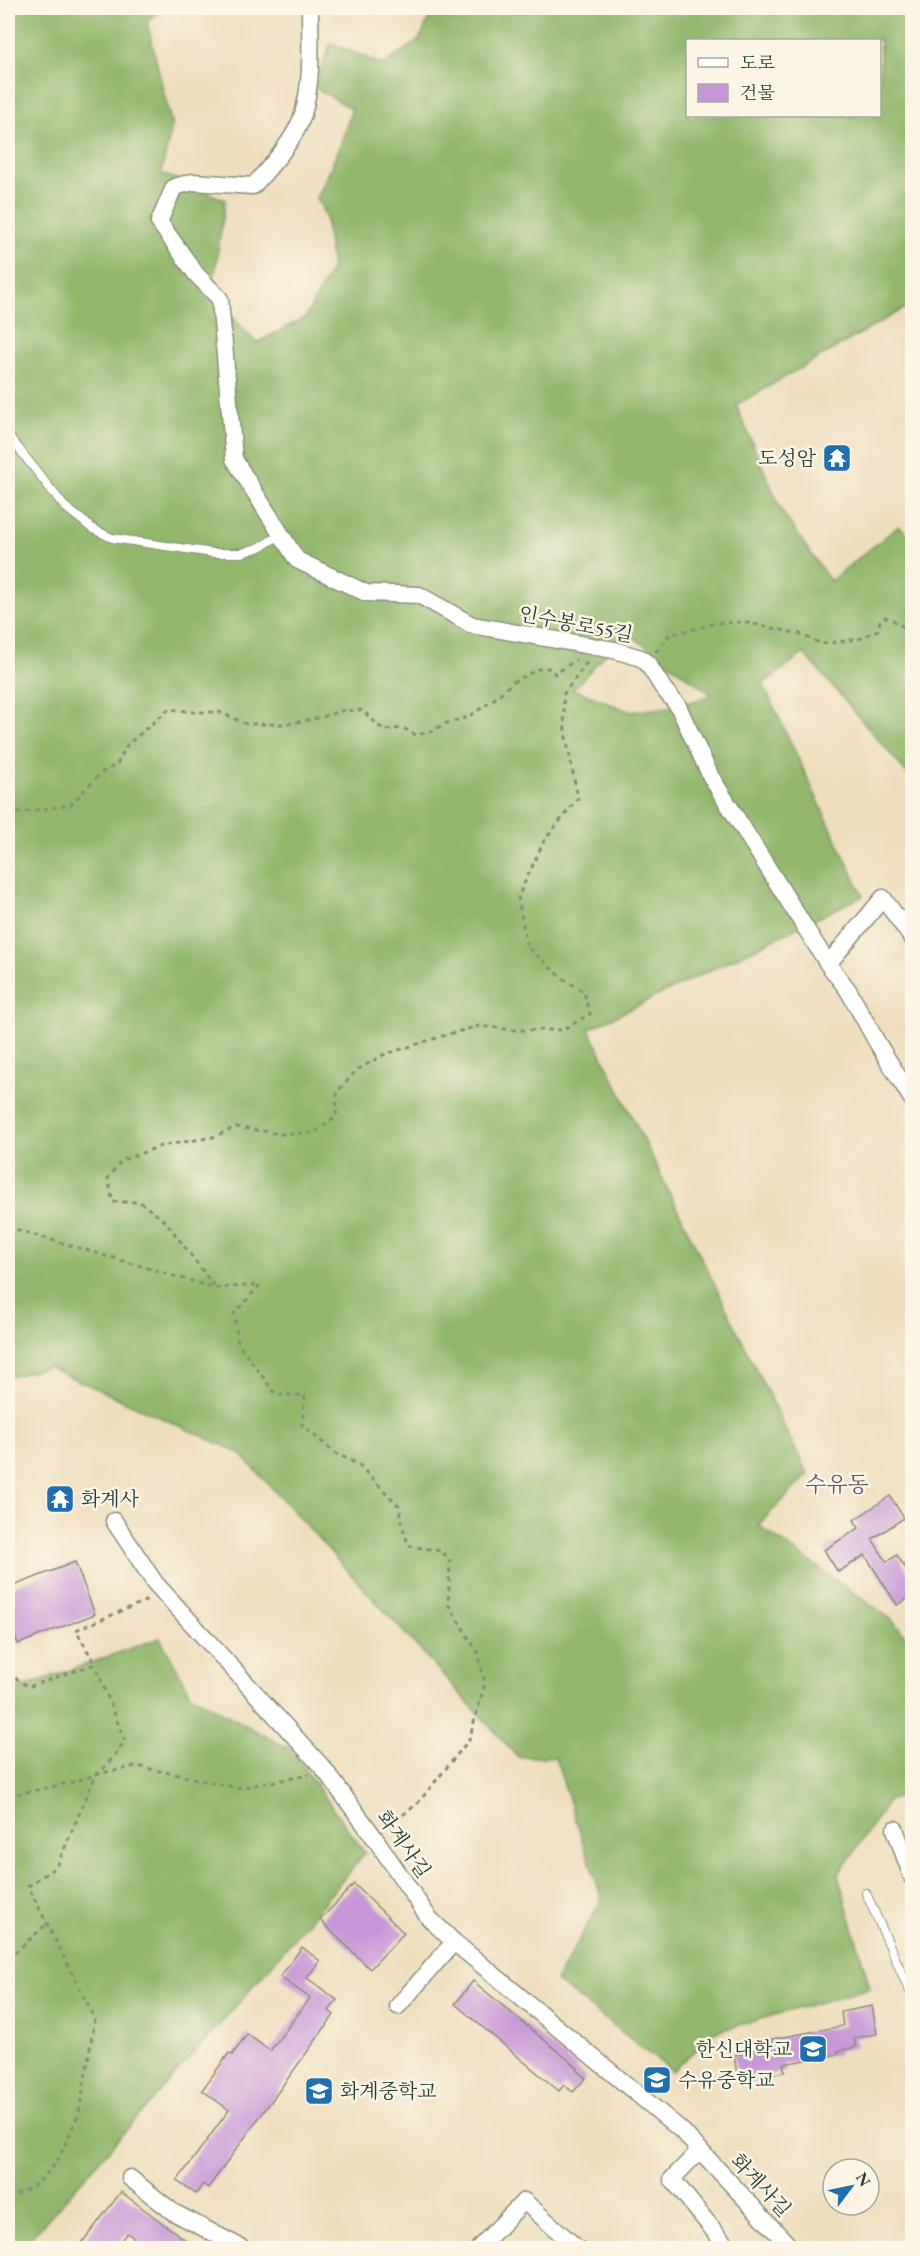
<svg xmlns="http://www.w3.org/2000/svg" width="920" height="2256" font-family="'EB Garamond','Noto Serif KR',serif">
	<rect width="100%" height="100%" fill="#fcf5e5"/>
	<filter id="ink" filterUnits="userSpaceOnUse"><feTurbulence type="fractalNoise" baseFrequency=".0167" numOctaves="2"/><feDisplacementMap in="SourceGraphic" scale="12" xChannelSelector="R" yChannelSelector="G"/><feConvolveMatrix kernelMatrix="1 2 1 2 8 2 1 2 1" color-interpolation-filters="sRGB"/></filter>
	<filter id="wash" filterUnits="userSpaceOnUse"><feTurbulence type="fractalNoise" baseFrequency=".008" numOctaves="4" result="noise"/><feDisplacementMap in="SourceGraphic" scale="24" xChannelSelector="R" yChannelSelector="G"/><feGaussianBlur stdDeviation="1.35" result="paint"/><feColorMatrix in="noise" values="0 0 0 0 0 0 0 0 0 0 0 0 0 0 0 0 0 1.4 0 .05"/><feComposite in="paint" operator="in"/></filter>
	<g filter="url(#wash)">
		<rect width="100%" height="100%" fill="#efdebd"/>
		<g fill="#92b76c" stroke="#587a50" stroke-width="1.5" fill-rule="evenodd">
			<path d="M8 8H163L147 22 172 127 161 173 225 200 212 294 256 343 305 318 332 268 325 215 317 198 339 149 352 109 314 87 331 43 383 65 419 40 434 8H912V304L736 405 782 512 830 581 899 526 912 539V779L804 653 763 684 863 896 589 1029 808 1475 758 1525 891 1619 912 1643V1795L889 1800 838 1875 870 1988 715 2032 672 2071 556 1981 602 1899 555 1757H518L240 1453 48 1367 8 1377ZM688 40H880V116H688ZM626 632 711 694V695L678 706 631 712 573 689Z"/>
			<path d="M160 1638 191 1695 291 1750 365 1853 264 1974 22 2248H8V1692Z"/>
		</g>
		<g id="blocks">
			<g fill="#c796d7">
				<path d="M890 1496 904 1518 872 1539 887 1562 897 1555 912 1578V1595L897 1605 865 1555 838 1572 824 1550 859 1528 854 1520Z"/>
				<path d="M75 1562 95 1614 18 1644 8 1617V1588Z"/>
				<path d="M354 1884 404 1933 370 1969 320 1920Z"/>
				<path d="M302 1947 320 1961 307 1978 337 2000 329 2011 334 2015 208 2188 203 2184 196 2194 177 2181 229 2110 202 2090 229 2053 232 2055 247 2034 270 2051 310 1998 280 1977Z"/>
				<path d="M473 1981 578 2068 576 2070 586 2078 573 2092 564 2085 559 2091 455 2004Z"/>
				<path d="M872 2006 877 2034 854 2038 856 2047 838 2051 839 2054 783 2064 785 2072 738 2081 734 2055 764 2049 762 2041 843 2026 841 2012Z"/>
				<path d="M121 2192 196 2248H148L127 2233 115 2248H78Z"/>
			</g>
		</g>
	</g>
	<g filter="url(#ink)">
		<use href="#blocks" fill-opacity="0" stroke="#878e78" stroke-width="1.5"/>
		<g fill="none" stroke-linecap="round" stroke-linejoin="round">
			<g stroke="#878e78" stroke-width="10">
				<g id="lane">
					<path d="M8 435 64 506 93 529 112 538 213 553H242L260 547 282 534"/>
					<path d="M866 1893 912 1996"/>
				</g>
			</g>
			<g stroke="#878e78" stroke-width="19">
				<g id="street">
					<path d="M310 8C310 43 313 80 303 114 296 139 270 167 253 186L193 182 174 187 159 222 196 274 220 299 234 459 297 560 366 593 419 595 472 625 614 650 641 658 648 664 663 688 678 706 711 777 828 964"/>
					<path d="M912 938 883 898 828 964 848 990 878 1044 912 1099"/>
					<path d="M114 1521 155 1583 324 1769 374 1837 429 1918 454 1942 681 2130 791 2248"/>
					<path d="M895 1829 912 1877"/>
					<path d="M398 2006 454 1942"/>
					<path d="M700 2150 672 2179 728 2248"/>
					<path d="M130 2178 173 2212 242 2248"/>
					<path d="M479 2248 524 2201 577 2248"/>
				</g>
			</g>
			<g stroke="#878e78" stroke-width="3" stroke-dasharray="4.5 4.5" stroke-linecap="butt">
				<path d="M656 652 669 635 717 623 744 622 800 634 822 644 859 639 878 630 880 621 885 617C895 619 902 628 912 631"/>
				<path d="M8 816 16 813 70 805 101 773 117 764 127 745 169 709 194 712H219L246 724H287L323 717 340 711 362 710 380 727 386 730 403 728 416 735 433 731 444 724 468 717 492 701 513 682 538 669 550 668 555 674 576 660"/>
				<path d="M8 1227 215 1288 260 1285 234 1314 238 1343 276 1395H305L302 1425 335 1453 358 1464 399 1506 404 1532 409 1546 442 1551 450 1561 448 1604 478 1653 485 1683 469 1740 417 1804 386 1828"/>
				<path d="M214 1286 166 1222 140 1202H113L108 1178 122 1160 161 1146 213 1137 236 1127 281 1134 314 1133 336 1117 337 1092 357 1070 383 1055 449 1034 479 1026 515 1030H562L590 1014 584 992 560 976 527 947 518 897 544 841 578 798 565 732 563 695 587 662"/>
				<path d="M8 1672 28 1687 95 1664 76 1630 148 1600"/>
				<path d="M8 1795C21 1794 88 1780 98 1773 109 1764 117 1752 125 1741L95 1665"/>
				<path d="M8 1959 47 1924"/>
				<path d="M8 2199 37 2184 57 2162 79 2113 95 2019 28 1886 57 1866 96 1774 137 1766 238 1788 309 1775"/>
			</g>
			<use href="#lane" stroke="#fff" stroke-width="8"/>
			<use href="#street" stroke="#fff" stroke-width="16"/>
		</g>
	</g>
	<defs>
		<g id="temple-square" transform="scale(1.5)"><rect x="-9" y="-9" width="18" height="18" rx="4" fill="#1f6fb2" stroke="#fcf5e5"/><path d="M0-6L5-2H3V0L6.5 2.5H4V6H1.5V3h-3V6H-4V2.5H-6.5L-3 0V-2H-5Z" fill="#fff"/></g>
		<g id="university-square" transform="scale(1.5)"><rect x="-9" y="-9" width="18" height="18" rx="4" fill="#1f6fb2" stroke="#fcf5e5"/><path d="M0-5L7-2L0 1L-7-2ZM-4 1L0 2.5L4 1V4Q0 6-4 4Z" fill="#fff"/></g>
		<g id="school-square" transform="scale(1.5)"><rect x="-9" y="-9" width="18" height="18" rx="4" fill="#1f6fb2" stroke="#fcf5e5"/><path d="M0-5L7-2L0 1L-7-2ZM-4 1L0 2.5L4 1V4Q0 6-4 4Z" fill="#fff"/></g>
	</defs>
	<g fill-rule="evenodd">
		<use href="#temple-square" x="837" y="458"/>
		<use href="#temple-square" x="60" y="1499"/>
		<use href="#university-square" x="813" y="2049"/>
		<use href="#school-square" x="657" y="2080"/>
		<use href="#school-square" x="319" y="2091"/>
	</g>
	<g text-anchor="middle" dominant-baseline="central" stroke-width="5" stroke-linejoin="round" paint-order="stroke">
		<g font-size="20" fill="#1f3d34" stroke="#fcf5e5" text-anchor="start">
			<text x="816" y="458" text-anchor="end">도성암</text>
			<text x="81" y="1499">화계사</text>
			<text x="792" y="2049" text-anchor="end">한신대학교</text>
			<text x="678" y="2080">수유중학교</text>
			<text x="340" y="2091">화계중학교</text>
		</g>
		<g font-size="20" fill="#1f3d34" stroke="#fcf5e5">
			<text transform="translate(576 624) rotate(11)">인수봉로55길</text>
			<text transform="translate(404 1844) rotate(55)">화계사길</text>
			<text transform="translate(761 2185) rotate(47)">화계사길</text>
		</g>
		<g font-size="22" fill="#5a5c6d" stroke="#fcf5e5">
			<text x="837" y="1484">수유동</text>
		</g>
	</g>
	<rect width="920" height="2256" fill="none" stroke="#fcf5e5" stroke-width="30"/>
	<rect x="686" y="39" width="195" height="78" fill="#fcf5e5" stroke="#a4ab9e" stroke-width="1.5"/>
	<rect x="698" y="58" width="30" height="9" fill="#ffffff" stroke="#a4ab9e" stroke-width="1.5"/>
	<text x="740" y="69" font-size="18" fill="#1f3d34">도로</text>
	<rect x="698" y="84" width="30" height="18" fill="#c796d7" stroke="#a4ab9e" stroke-width="1.5"/>
	<text x="740" y="99" font-size="18" fill="#1f3d34">건물</text>
	<g transform="translate(851 2187) rotate(58)"><circle r="28" fill="#fcf5e5" stroke="#a4ab9e" stroke-width="1.5"/>
	<path d="M0-4.5L10 22L0 15L-10 22Z" fill="#1f6fb2"/>
	<text y="-9" font-size="16" font-weight="bold" text-anchor="middle" fill="#1f3d34">N</text>
	</g>
</svg>
